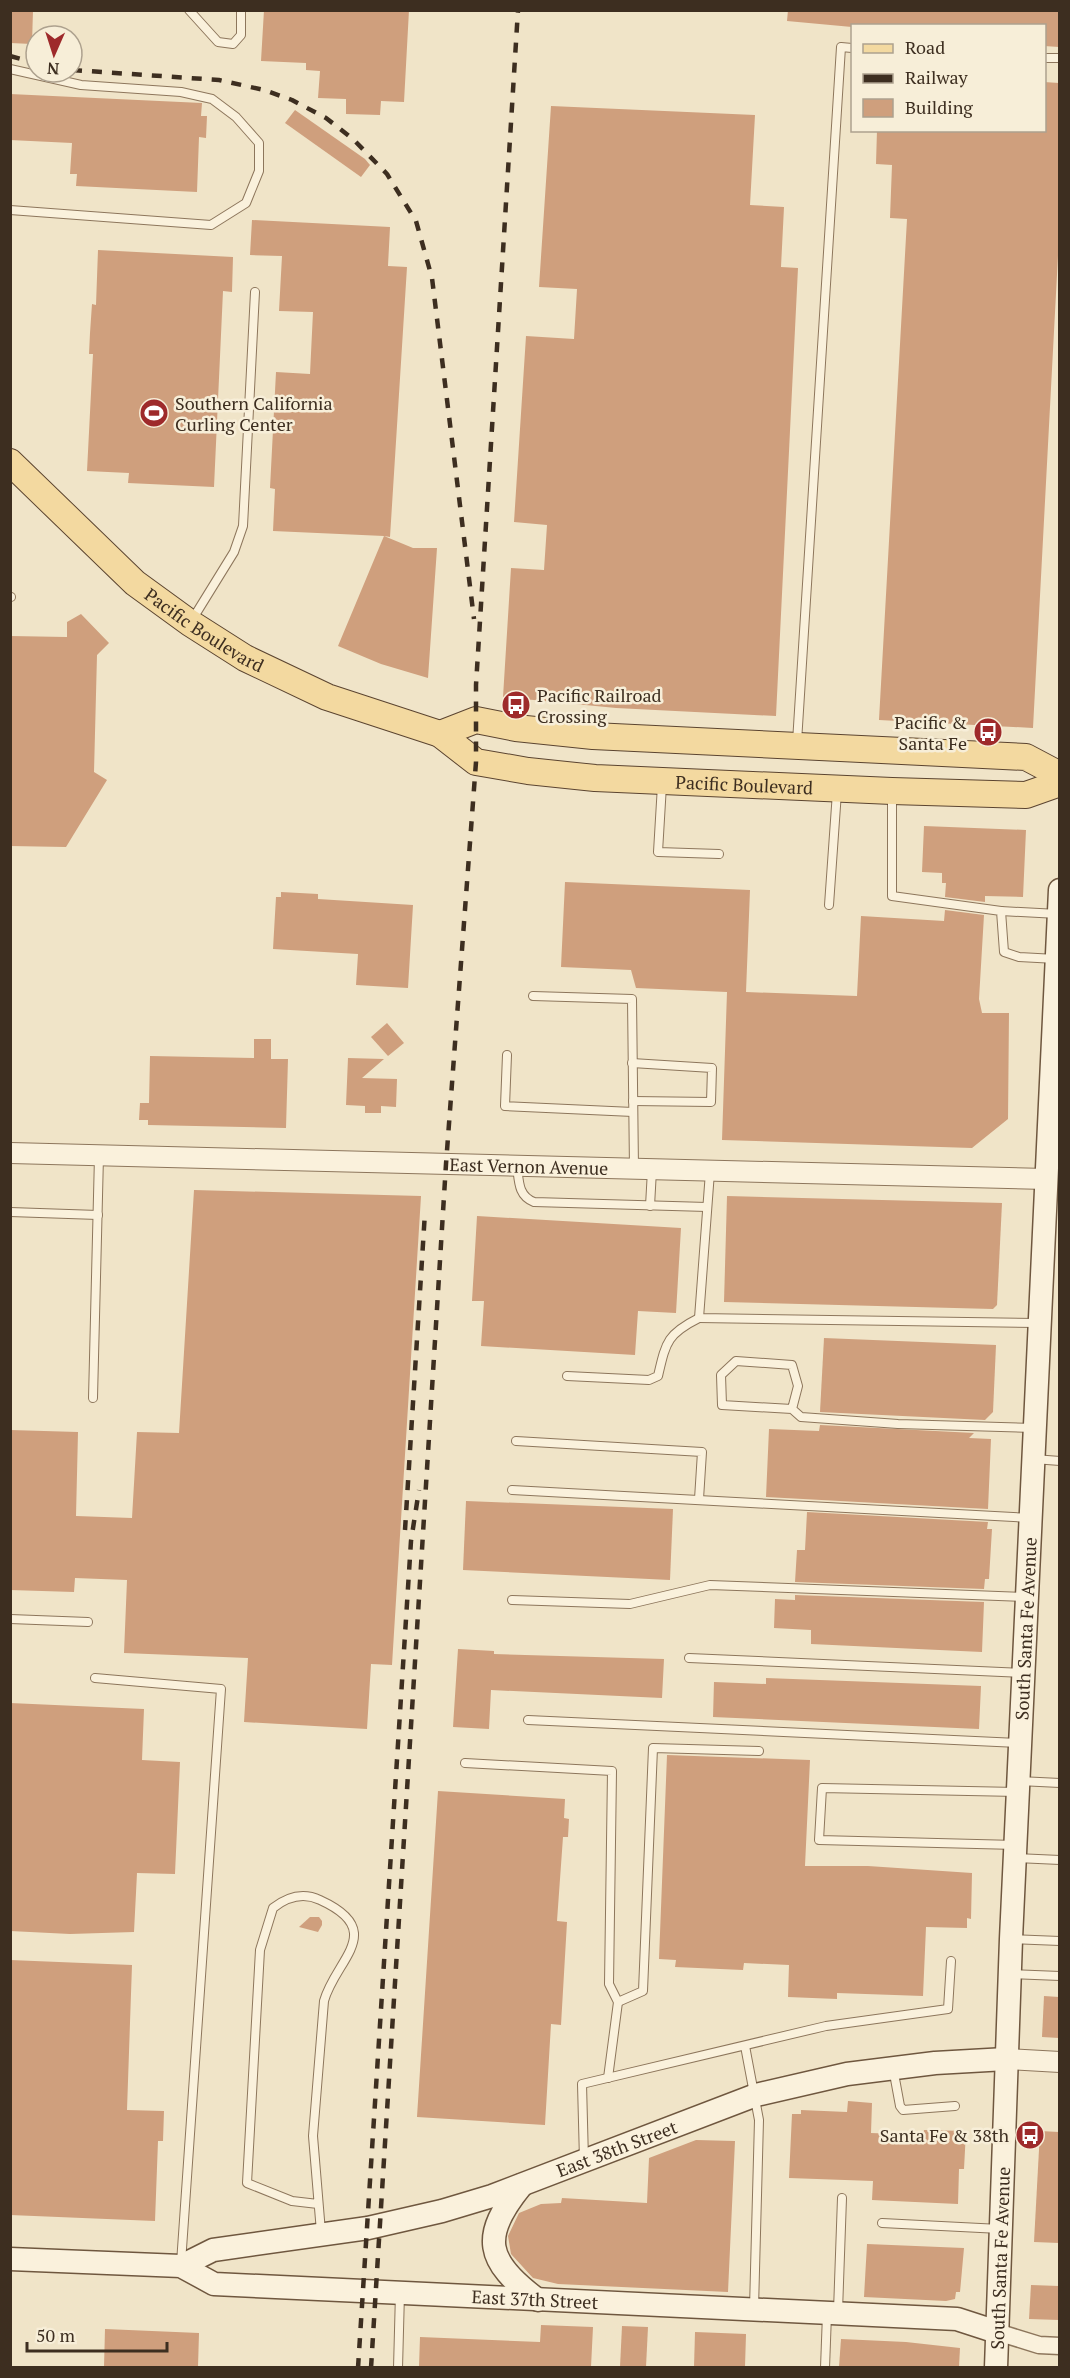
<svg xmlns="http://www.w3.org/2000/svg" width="1070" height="2378" font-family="'PT Serif',serif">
	<rect width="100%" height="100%" fill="#f0e4c8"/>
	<g fill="#cf9f7d">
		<path d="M10 10H33L32 44 10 43Z"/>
		<path d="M264 10H409L404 102 381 101 380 115 346 114V99L318 98 320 71 306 70V63L261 61Z"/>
		<path d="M788 10H1059V47L1044 46V26L852 27 787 21Z"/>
		<path d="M1044 82 1059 83V237L1033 728 879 720 907 219 890 218 892 165 876 164 877 130H1044Z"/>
		<path d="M10 94 202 103 201 116H207L206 138 199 137 197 192 76 186 77 174H70L72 143 10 140Z"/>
		<path d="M551 106 755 115 750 205 784 207 781 267 798 268 776 716 616 708 503 697 511 568 544 570 547 525 514 522 526 336 574 339 577 289 539 287Z"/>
		<path d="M295 110 365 159 370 165 361 177 285 123Z"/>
		<path d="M252 220 390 227 388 266 407 267 390 537 384 536 413 548H437L428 678 381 664 338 646 384 536 273 531 275 489 270 488 276 372 310 374 313 312 279 311 282 256 250 255Z"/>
		<path d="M98 250 233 257 232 292 223 291 214 487 128 483 129 473 87 471 93 354H89L90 333 92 304 96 305Z"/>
		<path d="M81 614 109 643 97 655 94 772 107 780 66 847 10 846V636L67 637V622Z"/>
		<path d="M924 826 1026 830 1023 897 985 896V902L945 897 946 883H942V873L922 872Z"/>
		<path d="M565 882 750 890 746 992 857 996 861 916 944 921 945 910 984 915 979 999 982 1013H1009L1008 1119 972 1148 722 1140 727 992 636 988 631 970 561 967Z"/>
		<path d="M281 892 318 894V899L413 905 408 988 356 985 358 954 273 949 276 897H281Z"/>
		<path d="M387 1023 404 1043 388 1056 371 1037Z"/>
		<path d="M254 1039H271V1059H288L286 1128 148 1125V1120H139L140 1103H149L150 1056 254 1058Z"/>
		<path d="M348 1058 384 1059 362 1078 397 1079 396 1107 381 1106V1113H365V1106L346 1105Z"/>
		<path d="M194 1190 421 1196 392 1665 371 1664 367 1729 244 1722 248 1658 124 1653 127 1580 75 1578 74 1592 10 1590V1430L78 1432 76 1516 132 1518 137 1432 179 1433Z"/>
		<path d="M727 1196 1002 1203 997 1305 993 1309 724 1302Z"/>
		<path d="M477 1216 681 1228 676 1313 638 1311 635 1355 481 1346 484 1301H472Z"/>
		<path d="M824 1338 996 1345 993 1412 985 1420 820 1412Z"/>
		<path d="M820 1425 974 1433 969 1438 991 1439 988 1509 766 1497 769 1429 819 1431Z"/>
		<path d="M466 1501 673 1509 670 1580 463 1570Z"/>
		<path d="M807 1512 988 1522 987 1529H992L989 1579H985L984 1589 795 1582 797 1550H805Z"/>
		<path d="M795 1595 984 1602 982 1652 811 1644V1630L774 1628 775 1599 795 1600Z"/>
		<path d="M458 1649 494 1651V1654L664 1659 662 1698 491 1690 489 1729 453 1727Z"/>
		<path d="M766 1678 981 1686 979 1729 713 1717 714 1682 766 1684Z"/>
		<path d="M10 1703 144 1709 142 1760 180 1762 175 1874 137 1873 134 1932 70 1934 10 1931Z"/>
		<path d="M667 1755 810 1760 805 1866H868L972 1873 971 1919 967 1918V1928L926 1927 923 1996 837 1993V1999L788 1997 789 1965 744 1963 743 1970 675 1967 676 1960 659 1959Z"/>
		<path d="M438 1791 565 1799 564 1818 569 1819 568 1837H563L557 1921 567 1922 561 2025 551 2024 545 2125 417 2117Z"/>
		<path d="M310 1917H319L322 1921V1925L318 1932 299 1927Z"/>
		<path d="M10 1960 132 1965 127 2110 164 2111 163 2141H158L155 2221 10 2215Z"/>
		<path d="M1044 1996 1059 1997V2038L1042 2037Z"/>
		<path d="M848 2101 872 2103 871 2133 923 2135 924 2130 966 2131 964 2169H959L958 2204 872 2200 873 2181 789 2178 792 2114H801V2110L847 2112Z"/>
		<path d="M1040 2131 1059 2132V2243L1034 2242Z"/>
		<path d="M696 2140 735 2141 728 2292 558 2284 533 2278 511 2254 508 2236 519 2213 541 2204 561 2203 562 2198 647 2203 649 2158Z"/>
		<path d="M867 2244 964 2248 960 2292H956L955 2299 946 2301 864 2297Z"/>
		<path d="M1031 2285 1059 2286V2320L1029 2319Z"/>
		<path d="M541 2325 593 2327 591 2367H419L420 2337 540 2342Z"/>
		<path d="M622 2326 648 2327 646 2367H620Z"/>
		<path d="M105 2329 199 2333 198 2367H104Z"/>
		<path d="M695 2332 746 2334 745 2367H694Z"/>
		<path d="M841 2339 906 2342 960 2348 959 2367H839Z"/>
	</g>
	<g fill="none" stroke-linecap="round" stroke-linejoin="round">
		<g stroke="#8d765c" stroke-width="10">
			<g id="service">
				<path d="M189 10 218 42 233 44 241 35V10"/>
				<path d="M1044 58H1060"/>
				<path d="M10 69 81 85 181 92 212 99 236 117 259 143V171L246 203 211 225 10 210"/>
				<path d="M10 597H11"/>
				<path d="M192 620 234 552 243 526 255 292"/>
				<path d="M797 742 841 47 852 48"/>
				<path d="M662 785 658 852 719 854"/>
				<path d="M892 793V896L1001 911 1004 952 1019 957 1056 959"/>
				<path d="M829 905 837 792"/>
				<path d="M1001 911 1058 914"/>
				<path d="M533 996 632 999 634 1169"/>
				<path d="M507 1055 505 1106 633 1112"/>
				<path d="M632 1063 712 1068 711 1102 633 1101"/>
				<path d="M517 1166C519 1181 518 1196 534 1202L707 1207"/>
				<path d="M710 1172 699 1318 1037 1323"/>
				<path d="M650 1206 652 1170"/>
				<path d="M10 1212 98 1215"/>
				<path d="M567 1376 649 1380 658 1376C666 1342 667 1334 699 1318"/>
				<path d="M93 1398 99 1156"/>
				<path d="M792 1409 798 1386 792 1365 736 1361 721 1375 722 1405 792 1409 801 1417 898 1424 1034 1428"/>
				<path d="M516 1441 702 1452 699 1499"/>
				<path d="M1034 1459 1060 1461"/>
				<path d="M512 1490 1030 1518"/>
				<path d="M512 1600 630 1604 710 1585 1026 1597"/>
				<path d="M10 1619 88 1622"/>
				<path d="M689 1658 1023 1673"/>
				<path d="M95 1678 221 1689 181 2263"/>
				<path d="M528 1720 1019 1743"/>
				<path d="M465 1763 612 1771 609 1984 618 2002 608 2078"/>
				<path d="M1019 1781 1060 1783"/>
				<path d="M1016 1845 819 1840 822 1788 1017 1792"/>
				<path d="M1016 1858 1060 1860"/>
				<path d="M1012 1939 1060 1941"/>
				<path d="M1010 1974 1060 1976"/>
				<path d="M618 2002 643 1991 653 1748 759 1751"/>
				<path d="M745 2046 759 2120 754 2308"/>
				<path d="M893 2068 900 2106 903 2110 955 2106"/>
				<path d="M584 2160 582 2084 826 2026 948 2009 951 1961"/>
				<path d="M318 2204 292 2201 247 2183 260 1950 273 1908C287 1897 303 1892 320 1900 388 1931 335 1960 324 2001L313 2136 321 2232"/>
				<path d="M882 2223 1000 2229"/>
				<path d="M838 2311 842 2198"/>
				<path d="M398 2368 400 2293"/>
				<path d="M825 2368 827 2314"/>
			</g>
		</g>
		<g stroke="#8d765c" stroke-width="19">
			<path id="minor" d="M997 2332 1039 2345 1060 2346"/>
		</g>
		<g stroke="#8d765c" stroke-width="22">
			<g id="tertiary">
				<path id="s1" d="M10 1153 1046 1179"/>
				<path d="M1006 2059 1060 2062"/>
			</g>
		</g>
		<g stroke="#6f573f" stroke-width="25">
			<g id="secondary">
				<path d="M522 2185C480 2236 485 2261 538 2300"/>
				<path id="s2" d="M10 2259 181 2266 214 2284 957 2319 997 2332"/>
				<path id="s3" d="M181 2266 213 2250 368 2228 442 2211 492 2196 756 2095 847 2074 935 2063 1006 2059"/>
				<path id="s4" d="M996 2368 1011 1939 1060 890"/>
			</g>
		</g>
		<g stroke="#5b4430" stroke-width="28">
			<g id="primary">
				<path id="s5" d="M10 462 135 583 190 623 245 658 327 697 440 734 476 762 528 771 595 778 892 791 1026 795 1060 783"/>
				<path d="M440 734 476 720 516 728 593 736 1026 757 1060 775"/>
			</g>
		</g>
		<use href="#service" stroke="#faf1dc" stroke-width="8"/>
		<use href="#minor" stroke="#faf1dc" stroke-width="16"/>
		<use href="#tertiary" stroke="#faf1dc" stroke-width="20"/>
		<use href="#secondary" stroke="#faf1dc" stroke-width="22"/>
		<use href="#primary" stroke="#f3d9a0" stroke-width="26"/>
		<g stroke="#3d2e20" stroke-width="4.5" stroke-dasharray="10 10" stroke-linecap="butt">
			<path d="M10 56 36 63"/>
			<path d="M72 70 219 80 264 90 292 100 326 118 353 139 387 174 416 221 432 278 474 619"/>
			<path d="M405 1530 425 1212"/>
			<path d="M358 2368 411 1541 419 1490"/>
			<path d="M371 2368 446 1164 476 762V685L518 10"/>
		</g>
	</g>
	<defs>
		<g id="stadium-disc" transform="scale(1.5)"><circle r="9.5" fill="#9e2a2b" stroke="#f7eed8"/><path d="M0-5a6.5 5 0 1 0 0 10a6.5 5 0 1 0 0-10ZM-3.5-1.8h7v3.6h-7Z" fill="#fff"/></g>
		<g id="bus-disc" transform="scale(1.5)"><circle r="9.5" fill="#9e2a2b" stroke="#f7eed8"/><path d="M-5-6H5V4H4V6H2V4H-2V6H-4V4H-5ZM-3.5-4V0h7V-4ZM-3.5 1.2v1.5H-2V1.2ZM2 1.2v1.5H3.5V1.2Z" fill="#fff"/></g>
	</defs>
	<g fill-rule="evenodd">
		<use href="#stadium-disc" x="154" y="413"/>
		<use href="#bus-disc" x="516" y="705"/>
		<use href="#bus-disc" x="988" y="732"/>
		<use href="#bus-disc" x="1030" y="2135"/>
	</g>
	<g text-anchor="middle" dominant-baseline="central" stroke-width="5" stroke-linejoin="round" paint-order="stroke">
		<g font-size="18" fill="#3d2e20" stroke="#f7eed8" text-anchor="start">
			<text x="175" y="403">Southern California<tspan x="175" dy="21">Curling Center</tspan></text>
			<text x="537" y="695">Pacific Railroad<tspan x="537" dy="21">Crossing</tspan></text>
			<text x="967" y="722" text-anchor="end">Pacific &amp;<tspan x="967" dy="21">Santa Fe</tspan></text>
			<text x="1009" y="2135" text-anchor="end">Santa Fe &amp; 38th</text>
		</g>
		<g font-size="18" fill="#3d2e20" stroke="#f7eed8">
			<text stroke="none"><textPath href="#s5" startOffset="258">Pacific Boulevard</textPath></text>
			<text stroke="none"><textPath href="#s5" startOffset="832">Pacific Boulevard</textPath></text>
			<text stroke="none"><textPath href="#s1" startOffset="519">East Vernon Avenue</textPath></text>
			<text stroke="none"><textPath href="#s4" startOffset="740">South Santa Fe Avenue</textPath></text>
			<text stroke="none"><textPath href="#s3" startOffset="454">East 38th Street</textPath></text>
			<text stroke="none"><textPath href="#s4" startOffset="110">South Santa Fe Avenue</textPath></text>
			<text stroke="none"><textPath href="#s2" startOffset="530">East 37th Street</textPath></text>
		</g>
	</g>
	<rect width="1070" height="2378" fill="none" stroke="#3d2e20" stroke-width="24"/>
	<rect x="851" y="24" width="195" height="108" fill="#f7eed8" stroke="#ada18e" stroke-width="1.5"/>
	<rect x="863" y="44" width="30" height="9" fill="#f3d9a0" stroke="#ada18e" stroke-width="1.5"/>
	<text x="905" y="54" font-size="18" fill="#3d2e20">Road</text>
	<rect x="863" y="74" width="30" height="9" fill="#3d2e20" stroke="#ada18e" stroke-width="1.5"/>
	<text x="905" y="84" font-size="18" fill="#3d2e20">Railway</text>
	<rect x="863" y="99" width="30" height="18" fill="#cf9f7d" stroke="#ada18e" stroke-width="1.5"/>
	<text x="905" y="114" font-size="18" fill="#3d2e20">Building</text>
	<g transform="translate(54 54) rotate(183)"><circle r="28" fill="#f7eed8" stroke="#ada18e" stroke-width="1.5"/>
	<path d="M0-4.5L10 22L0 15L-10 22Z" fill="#9e2a2b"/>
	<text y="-9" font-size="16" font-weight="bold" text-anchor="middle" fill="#3d2e20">N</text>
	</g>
	<path d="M27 2342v9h140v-9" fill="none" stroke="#3d2e20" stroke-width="3"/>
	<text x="36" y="2342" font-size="18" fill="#3d2e20" stroke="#f7eed8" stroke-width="4.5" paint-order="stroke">50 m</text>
</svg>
